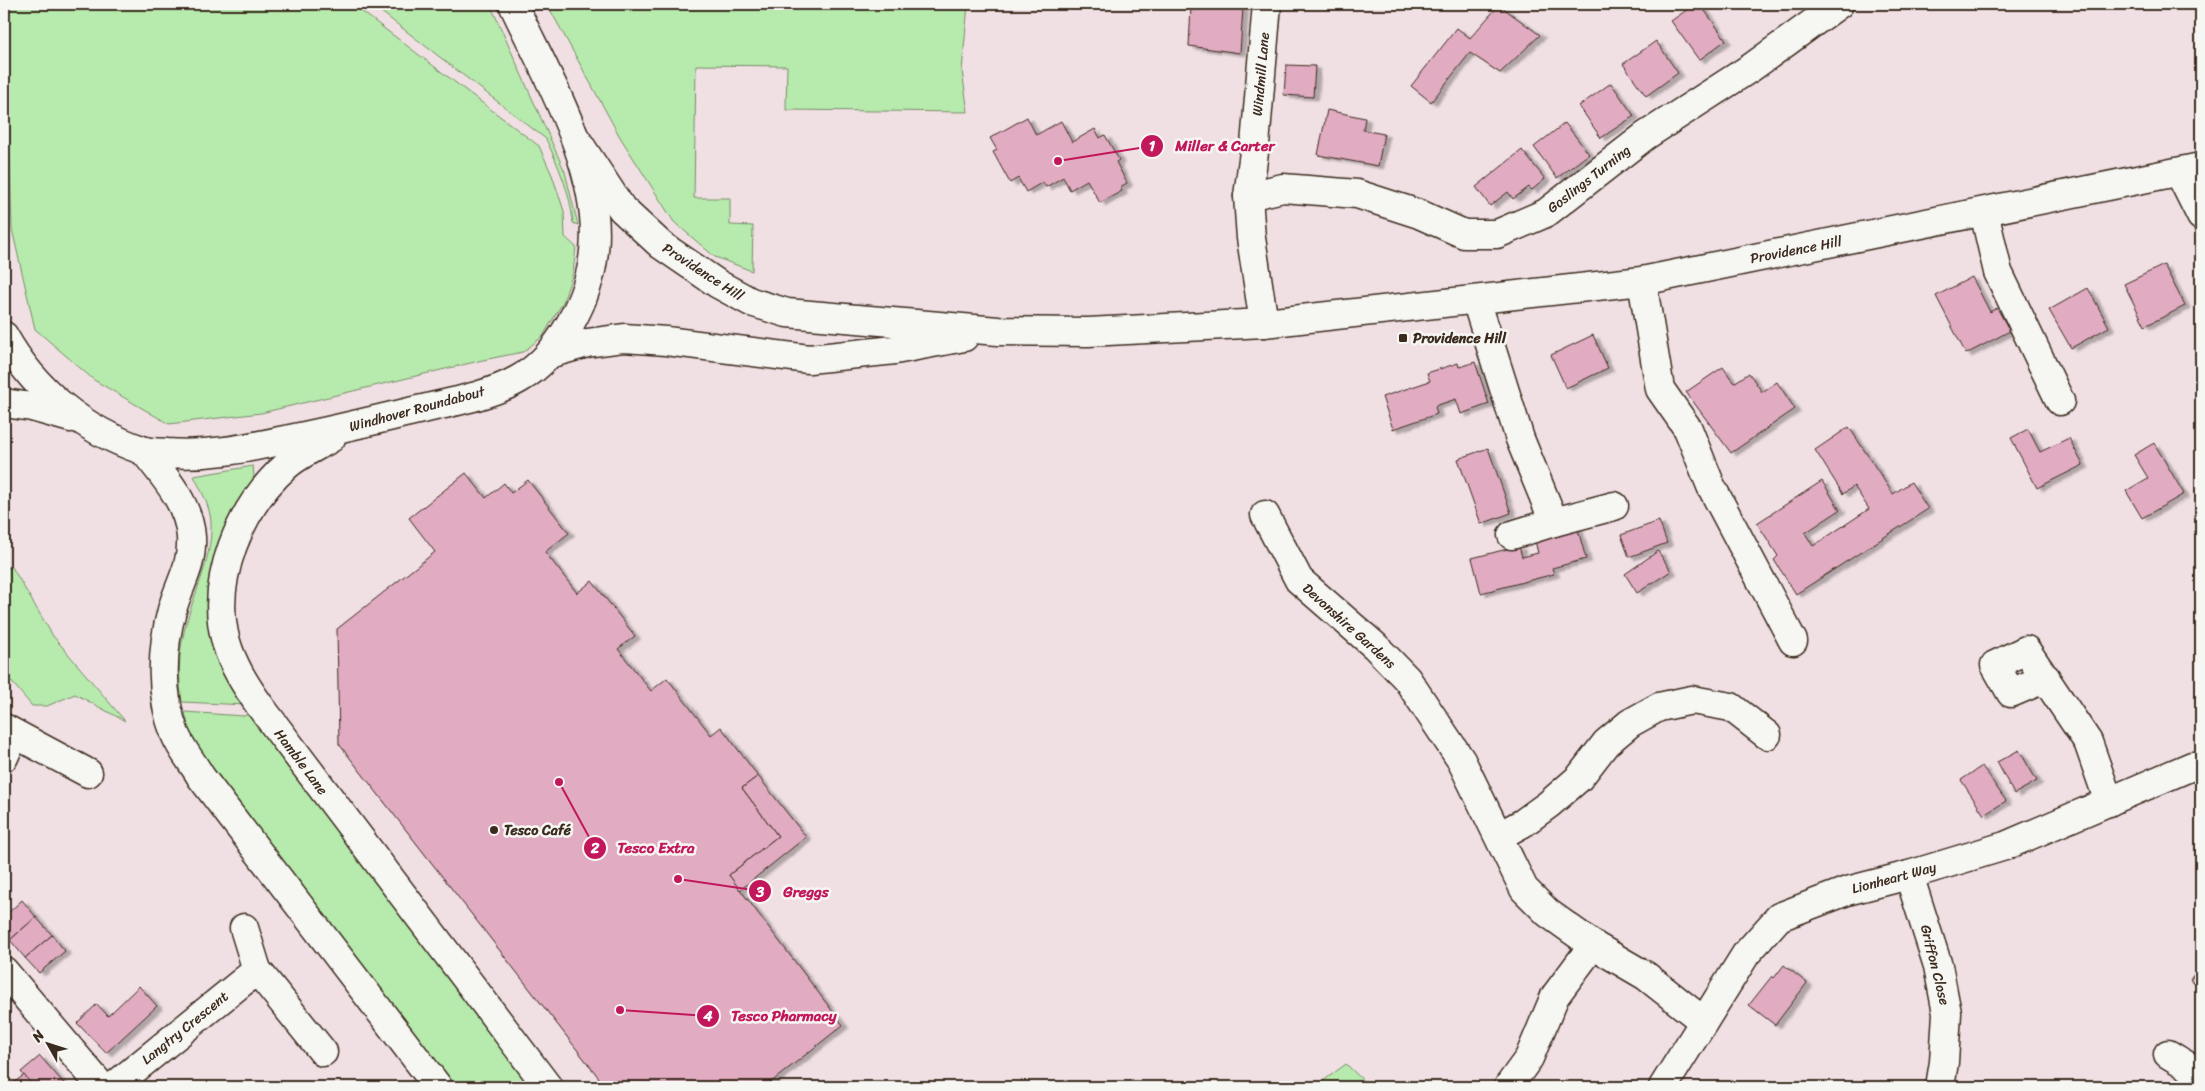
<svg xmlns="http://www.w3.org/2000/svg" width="2205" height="1091" font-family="Sriracha,sans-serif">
	<defs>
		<filter id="shadow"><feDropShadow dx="5.5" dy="3" stdDeviation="1" flood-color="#0004"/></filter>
	</defs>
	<rect width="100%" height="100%" fill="#f0e0e4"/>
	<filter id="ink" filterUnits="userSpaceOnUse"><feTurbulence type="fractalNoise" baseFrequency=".02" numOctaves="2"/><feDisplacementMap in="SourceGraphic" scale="10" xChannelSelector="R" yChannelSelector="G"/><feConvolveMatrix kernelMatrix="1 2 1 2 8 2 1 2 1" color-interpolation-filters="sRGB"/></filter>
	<g filter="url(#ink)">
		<g fill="#b6ebad" stroke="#788a66">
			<path d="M5 4H352L539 146 552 175 564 211 565 237 576 247 573 273 563 302 543 336 523 352 483 360 261 413 169 424 94 380 35 329 12 229Z"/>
			<path d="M371 4H490L565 172 578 225 573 223C571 194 558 165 546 139Z"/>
			<path d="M547 4H968L962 71 968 112 786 110 787 66 696 65 694 198H730V225L753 226 752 271 715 257 674 222 620 137Z"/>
			<path d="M253 466 254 476 250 492 219 549 246 705 182 702C179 680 178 659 183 637 190 599 213 562 211 522 210 506 201 490 194 476Z"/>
			<path d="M12 567 53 636 125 721 75 694 47 706H32L4 673V569Z"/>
			<path d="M185 712 243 716 253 713 535 1087H456L282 867 198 751 189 731Z"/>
			<path d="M1346 1064 1370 1087H1315Z"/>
		</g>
		<g fill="#e1abc2" stroke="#3b2a1e" filter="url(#shadow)">
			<path d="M1695 4H1700L1726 40 1699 60 1671 21Z"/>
			<path d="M1499 5 1540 35 1500 73 1470 53 1431 102 1411 86 1457 28 1470 38Z"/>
			<path d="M1191 7 1243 8 1240 53 1189 46Z"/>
			<path d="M1656 41 1678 73 1646 96 1623 64Z"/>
			<path d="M1286 65 1315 66 1313 97 1284 95Z"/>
			<path d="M1611 83 1634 116 1601 138 1579 106Z"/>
			<path d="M1327 110 1365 118 1363 130 1384 134 1378 166 1318 155Z"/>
			<path d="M1027 117 1036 135 1061 121 1072 142 1095 129 1100 138 1105 135 1119 160 1116 162 1127 183 1120 187 1122 191 1100 203 1087 180 1070 190 1063 177 1046 187 1043 182 1026 192 1018 178 1010 183 993 152 997 150 990 138Z"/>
			<path d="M1565 123 1589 154 1557 178 1534 147Z"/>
			<path d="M1522 150 1545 179 1532 190 1529 187 1513 199 1508 192 1490 206 1476 187Z"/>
			<path d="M2164 265 2185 306 2145 326 2124 284Z"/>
			<path d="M1972 277 1990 312 1997 308 2010 331 1966 354 1936 296Z"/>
			<path d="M2088 288 2109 327 2071 348 2049 310Z"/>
			<path d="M1593 335 1608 368 1566 388 1551 355Z"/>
			<path d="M1475 362 1489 404 1461 414 1456 399 1435 406 1437 414 1393 429 1382 397 1430 381 1427 373 1458 363 1459 367Z"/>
			<path d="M1723 367 1734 383 1749 373 1762 392 1777 382 1795 409 1731 453 1686 392Z"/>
			<path d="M1849 427 1893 494 1911 482 1928 509 1796 594 1774 560 1778 556 1757 523 1822 481 1840 510 1805 533 1813 546 1869 509 1854 486 1843 494 1815 450Z"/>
			<path d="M2028 429 2040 452 2069 438 2083 465 2037 488 2011 438Z"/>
			<path d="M2154 443 2184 494 2142 518 2126 491 2148 478 2134 455Z"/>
			<path d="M1488 448 1511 513 1481 524 1458 459Z"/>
			<path d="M466 473 486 498 504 483 511 493 528 480 569 533 545 552 577 593 592 581 635 636 618 649 651 691 667 678 711 735 721 727 758 776 742 788 778 836 729 875 843 1025 765 1087H606L339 744 337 629 435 552 409 518Z"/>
			<path d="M1659 521 1667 543 1629 557 1621 535Z"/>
			<path d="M1577 526 1586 559 1552 568 1554 574 1481 593 1472 558 1519 546 1522 557 1538 553 1534 537Z"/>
			<path d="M1658 551 1671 571 1637 593 1625 574Z"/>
			<path d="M2019 750 2037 781 2014 794 1997 762Z"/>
			<path d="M1982 766 2006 801 1984 815 1961 780Z"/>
			<path d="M758 776 806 837 740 890 729 875 778 836 742 788Z"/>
			<path d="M22 900 36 917 10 940 4 933V917Z"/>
			<path d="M36 917 52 935 25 958 10 940Z"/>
			<path d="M52 935 65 951 39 973 25 958Z"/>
			<path d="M2201 964V989L2190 980Z"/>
			<path d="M1784 965 1807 983 1775 1025 1749 1005 1772 976 1774 978Z"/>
			<path d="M139 986 157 1006 106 1053 77 1023 97 1004 108 1016Z"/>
			<path d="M40 1056 67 1087H34L21 1072Z"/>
			<path d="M24 1075 34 1087H8Z"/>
		</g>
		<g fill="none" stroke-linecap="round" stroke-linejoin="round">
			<g stroke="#3b2a1e" stroke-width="31">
				<g id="minor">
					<path d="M2179 172 2201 216"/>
					<path d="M1248 196 1283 188 1357 194 1419 214 1464 234H1497L1546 213 1645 136 1752 67 1839 4"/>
					<path d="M1984 212 1998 272 2060 401"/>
					<path d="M1642 281 1660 389 1688 429 1711 486 1793 641"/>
					<path d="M1476 300 1520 439 1554 522 1614 506"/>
					<path d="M1264 323 1251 238 1248 196 1255 145 1267 4"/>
					<path d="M1265 515 1299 580 1375 646 1407 679 1461 760 1524 889 1548 913 1593 945 1646 976 1703 1021"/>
					<path d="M1512 535 1554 522"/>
					<path d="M2046 678 2011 693 1995 665 2026 650 2088 742 2109 802"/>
					<path d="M4 728 88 773"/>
					<path d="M4 757 14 734"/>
					<path d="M1499 836 1523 823 1549 804 1579 778 1606 743 1630 723 1659 707 1692 700 1731 707 1767 735"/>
					<path d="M1909 875 1938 966 1947 1013 1944 1062 1940 1087"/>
					<path d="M244 928 257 970 323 1052"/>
					<path d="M4 971 102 1087"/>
					<path d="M2168 1054 2201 1074"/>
					<path d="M113 1087 257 970"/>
					<path d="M1508 1087 1529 1058 1555 996 1593 945"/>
					<path d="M1663 1087 1746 954 1779 917 1847 891 1909 875 2005 846 2192 766H2201"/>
				</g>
			</g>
			<g stroke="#3b2a1e" stroke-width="31">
				<g id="major">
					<path d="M576 139 622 209 661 245 718 284 751 302 787 313 998 331 1088 332 1264 323 1642 281 2201 167"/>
					<path d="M4 336C35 391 83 430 142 450 150 453 159 452 167 453 206 456 242 449 280 441 322 433 363 423 405 413 441 404 488 397 519 379 560 356 590 296 594 251 603 170 546 75 513 4"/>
					<path d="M552 353 587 343 624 338 666 341 809 359 895 350 964 337"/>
					<path d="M4 403 32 407 71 418"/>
					<path d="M331 438C316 447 298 455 286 466 240 507 209 581 226 642 233 666 246 686 260 706L548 1087"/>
					<path d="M144 451C164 476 189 504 191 537 193 566 179 584 172 610 161 650 160 696 175 734 181 749 193 763 201 777L438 1087"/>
				</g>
			</g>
			<use href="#minor" stroke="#f6f6f2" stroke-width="28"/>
			<use href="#major" stroke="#f6f6f2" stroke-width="28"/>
		</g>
	</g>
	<g fill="#3b2a1e" stroke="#f6f6f2" stroke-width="2">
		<rect x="1398" y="333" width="10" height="10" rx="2.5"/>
		<circle cx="494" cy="830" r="5"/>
	</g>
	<g text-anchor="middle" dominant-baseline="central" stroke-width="5" stroke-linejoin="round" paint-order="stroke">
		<g font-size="14" fill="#3b2a1e" stroke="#f6f6f2">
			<text transform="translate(1261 74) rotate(-85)">Windmill Lane</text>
			<text transform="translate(1589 179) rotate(-38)">Goslings Turning</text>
			<text transform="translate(1796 250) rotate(-11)">Providence Hill</text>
			<text transform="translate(703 272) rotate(33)">Providence Hill</text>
			<text transform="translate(417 409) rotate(-15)">Windhover Roundabout</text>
			<text transform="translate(1349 626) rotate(42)">Devonshire Gardens</text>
			<text transform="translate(301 762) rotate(53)">Hamble Lane</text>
			<text transform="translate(1894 878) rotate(-15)">Lionheart Way</text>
			<text transform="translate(1935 965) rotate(76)">Griffon Close</text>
			<text transform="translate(185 1028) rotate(-39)">Langtry Crescent</text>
		</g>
		<g font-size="14" font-weight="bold" fill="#3b2a1e" stroke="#f6f6f2" text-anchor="start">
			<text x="1413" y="338">Providence Hill</text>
			<text x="504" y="830">Tesco Café</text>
		</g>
	</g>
	<path fill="none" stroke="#c2185b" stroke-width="2" d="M1058 161L1152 146M559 782L595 848M678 879L760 891M620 1010L708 1016"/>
	<g fill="#c2185b" stroke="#f6f6f2" stroke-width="2">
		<circle cx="1058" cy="161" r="5"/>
		<circle cx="559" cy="782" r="5"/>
		<circle cx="678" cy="879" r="5"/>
		<circle cx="620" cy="1010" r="5"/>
		<circle cx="1152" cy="146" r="12"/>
		<circle cx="595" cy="848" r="12"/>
		<circle cx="760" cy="891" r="12"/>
		<circle cx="708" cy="1016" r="12"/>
	</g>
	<g font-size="15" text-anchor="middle" font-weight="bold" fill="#fff">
		<text x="1152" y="151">1</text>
		<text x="595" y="853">2</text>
		<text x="760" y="897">3</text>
		<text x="708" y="1021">4</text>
	</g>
	<g font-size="15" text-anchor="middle" font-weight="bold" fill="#c2185b" stroke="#f6f6f2" stroke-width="5" stroke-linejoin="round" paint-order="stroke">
		<text x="1225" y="151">Miller &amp; Carter</text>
		<text x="656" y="853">Tesco Extra</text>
		<text x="806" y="897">Greggs</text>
		<text x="784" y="1021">Tesco Pharmacy</text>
	</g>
	<rect width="2205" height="1091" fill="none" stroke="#f6f6f2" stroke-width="20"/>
	<rect x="10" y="10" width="2185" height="1071" fill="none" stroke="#3b2a1e" stroke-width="2" filter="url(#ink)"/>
	<g transform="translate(48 1044) rotate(309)" stroke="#f6f6f2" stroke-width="4" paint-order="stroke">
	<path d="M0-4L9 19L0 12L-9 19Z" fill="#3b2a1e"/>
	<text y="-8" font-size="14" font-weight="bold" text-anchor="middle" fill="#3b2a1e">N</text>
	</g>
</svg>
